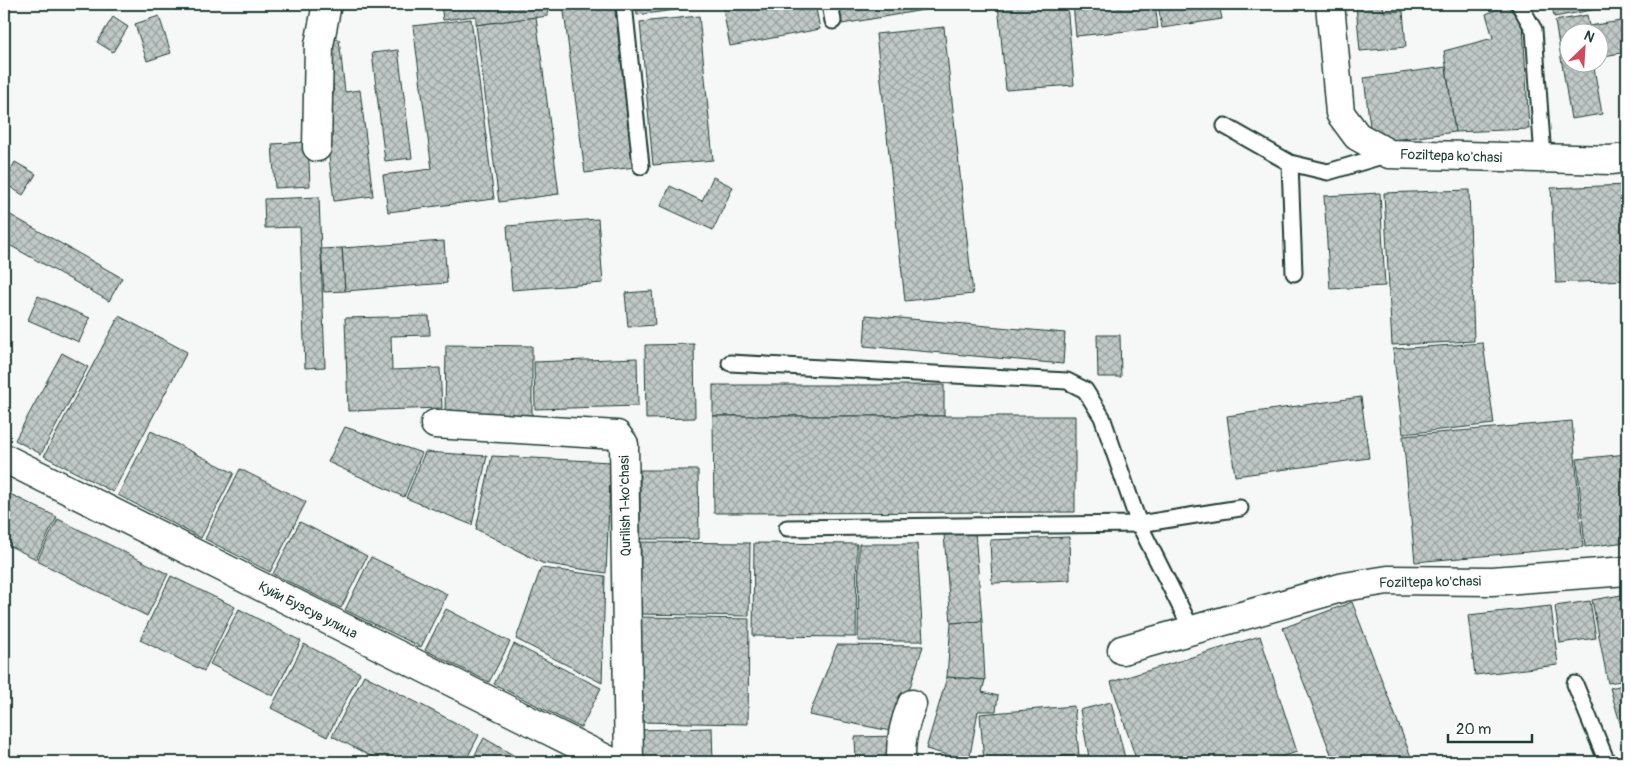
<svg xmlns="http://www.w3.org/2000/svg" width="1631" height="766" font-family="Pangolin,sans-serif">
	<defs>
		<pattern id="building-cross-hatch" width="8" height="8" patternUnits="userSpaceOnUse" patternTransform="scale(1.25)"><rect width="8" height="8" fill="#c0c9c6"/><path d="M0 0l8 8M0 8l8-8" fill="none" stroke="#9ba4a2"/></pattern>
	</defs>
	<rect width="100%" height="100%" fill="#f6f7f7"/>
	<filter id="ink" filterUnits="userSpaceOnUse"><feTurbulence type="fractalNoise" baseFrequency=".02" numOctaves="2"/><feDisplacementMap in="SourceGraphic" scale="10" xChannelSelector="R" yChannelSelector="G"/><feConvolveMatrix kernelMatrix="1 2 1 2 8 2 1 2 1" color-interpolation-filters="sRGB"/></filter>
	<g filter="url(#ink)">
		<g fill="url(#building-cross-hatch)" stroke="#1f3d34">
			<path d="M441 4H547L548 16 476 25V16L443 20Z"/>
			<path d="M563 4H614L636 167 585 173Z"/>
			<path d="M636 4H714V5L637 15Z"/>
			<path d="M722 4H815L820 29 730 46Z"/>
			<path d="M839 4H946L947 6 842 24Z"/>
			<path d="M998 4H1067L1074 85 1006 90Z"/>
			<path d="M1073 4H1155L1158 28 1076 36Z"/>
			<path d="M1158 4H1219L1222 19 1162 28Z"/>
			<path d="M1383 4 1384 12 1403 11 1406 47 1360 51 1356 5Z"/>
			<path d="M1552 4H1624L1554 17Z"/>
			<path d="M1508 5 1523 26 1529 129 1455 132 1444 51 1493 38 1486 14Z"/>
			<path d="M1587 15 1589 26 1627 20V52L1598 57V32H1568V62H1593L1602 114 1571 119 1555 21Z"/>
			<path d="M159 16 171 53 147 61 135 24Z"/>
			<path d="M699 16 713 160 653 165 640 22Z"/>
			<path d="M113 17 128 27 113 52 97 42Z"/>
			<path d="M536 17 559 194 499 202 476 25Z"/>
			<path d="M471 19 494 199 388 212 383 175 432 169 413 26Z"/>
			<path d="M944 27 973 294 905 301 876 34Z"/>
			<path d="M339 39 345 92 360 90 373 196 334 201 322 95 334 93 327 40Z"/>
			<path d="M398 50 412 158 385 161 372 53Z"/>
			<path d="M1446 67 1455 132 1372 143 1364 78Z"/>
			<path d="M308 142 310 186 275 188 272 144Z"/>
			<path d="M15 162 36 174 23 195 4 183Z"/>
			<path d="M713 177 733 187 713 230 661 206 670 186 702 201Z"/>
			<path d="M1627 185V280L1556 283 1551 188Z"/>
			<path d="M1469 190 1474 341 1392 345 1384 193Z"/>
			<path d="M1380 193 1385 286 1330 289 1324 196Z"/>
			<path d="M319 197 325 367 305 368 300 227 265 228 264 199Z"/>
			<path d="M7 213 122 278 109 301 4 242V220Z"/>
			<path d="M598 219 603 283 512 290 507 226Z"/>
			<path d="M444 241 447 283 345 291 342 248Z"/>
			<path d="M342 248 345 291 324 292 321 249Z"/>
			<path d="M652 291 655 325 628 327 625 293Z"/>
			<path d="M38 296 90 318 79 342 28 320Z"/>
			<path d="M866 315 1065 333 1063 364 864 346Z"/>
			<path d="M119 316 187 352 113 492 44 456Z"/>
			<path d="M429 316 430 335 391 336 392 370 440 368 442 408 348 411 345 318Z"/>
			<path d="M1097 335H1120L1121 377H1098Z"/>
			<path d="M1483 343 1494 424 1403 434 1393 349Z"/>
			<path d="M694 344 695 418 646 419 645 345Z"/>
			<path d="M446 345 532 346V415H445Z"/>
			<path d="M62 353 88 367 41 454 15 440Z"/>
			<path d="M637 358 638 406 535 409 534 362Z"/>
			<rect x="713" y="385" width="231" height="31"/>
			<path d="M1361 397 1369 458 1235 476 1227 416Z"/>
			<path d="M713 416H1075V512L714 513Z"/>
			<path d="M1572 421 1583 547 1415 562 1403 436Z"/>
			<path d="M345 427 422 453 404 497 328 462Z"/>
			<path d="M151 431 234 473 201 538 118 495Z"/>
			<path d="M425 452 487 456 472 525 406 498Z"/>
			<path d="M1627 454V542L1585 547 1577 459Z"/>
			<path d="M492 456 611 462 606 573 542 563 476 529Z"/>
			<path d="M240 469 306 502 270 572 205 539Z"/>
			<path d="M640 470H698L699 539H640Z"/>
			<path d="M4 491 57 517 36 559 4 543Z"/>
			<path d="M58 519 168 574 147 616 37 561Z"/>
			<path d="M300 522 367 556 341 608 273 574Z"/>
			<path d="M975 532 982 621 951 623 944 534Z"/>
			<path d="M1069 537 1070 580 992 583 990 540Z"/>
			<path d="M641 542 750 543 749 616 640 614Z"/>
			<path d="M754 543 857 544 856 637 753 636Z"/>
			<path d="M859 544H917L923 641H858Z"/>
			<path d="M371 557 447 594 421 647 345 610Z"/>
			<path d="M541 568 605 576 602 683 516 639Z"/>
			<path d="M171 576 235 607 204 671 140 640Z"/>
			<path d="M1627 594V680L1608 683 1592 600Z"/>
			<path d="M1590 601 1596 638 1560 643 1555 606Z"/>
			<path d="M1352 602 1413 762H1334L1283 628Z"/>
			<path d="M1551 606 1558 665 1475 675 1468 615Z"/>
			<path d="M239 609 301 641 273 696 210 664Z"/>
			<path d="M446 609 510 642 489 682 425 650Z"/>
			<path d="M640 617 749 619 748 724 638 722Z"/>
			<path d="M982 621 985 680 947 677 951 623Z"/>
			<path d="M1260 636 1297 752 1264 762H1137L1111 682Z"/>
			<path d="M304 644 360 673 327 737 271 708Z"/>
			<path d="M514 644 601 688 581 728 494 684Z"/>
			<path d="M837 645 923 646 896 732 809 715Z"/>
			<path d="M364 675 479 735 465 762H382L332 736Z"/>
			<path d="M947 677 985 680 982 692 998 696 996 711H978L969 761 926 749Z"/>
			<path d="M1627 684V747L1610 688Z"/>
			<path d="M1111 702 1126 762H1090L1080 710Z"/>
			<path d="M1074 706 1079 755 984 762 980 714Z"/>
			<path d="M712 728 713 762H639L638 730Z"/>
			<path d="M896 736 897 762H856L855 737Z"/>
			<path d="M484 738 525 762H471Z"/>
			<path d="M1079 755H1088L1090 762H992Z"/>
		</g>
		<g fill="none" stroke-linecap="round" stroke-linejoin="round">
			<g stroke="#1f3d34" stroke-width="19">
				<g id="service">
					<path d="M624 4 641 166"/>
					<path d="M830 4 833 21"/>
					<path d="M1519 4 1534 30 1543 158"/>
					<path d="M1225 126 1290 163 1328 172 1389 154"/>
					<path d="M1290 163 1294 273"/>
					<path d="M730 363 1067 381 1085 390 1102 417 1139 524 1192 630"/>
					<path d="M787 528 1139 524 1240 508"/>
					<path d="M1575 684 1607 762"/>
				</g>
			</g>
			<g stroke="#1f3d34" stroke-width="31">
				<g id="minor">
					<path d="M1330 4 1340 113 1357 136 1389 154 1611 160 1627 158"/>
					<path d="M317 147 319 45 327 4"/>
					<path d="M435 424 617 435 624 444 629 762"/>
					<path d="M4 458 612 762"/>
					<path d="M1122 650 1344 587 1388 580 1492 581 1627 571"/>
					<path d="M901 762C900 741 904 723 912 704"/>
				</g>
			</g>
			<use href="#service" stroke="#fff" stroke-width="15"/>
			<use href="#minor" stroke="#fff" stroke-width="28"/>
		</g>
	</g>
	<g text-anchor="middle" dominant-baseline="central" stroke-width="4.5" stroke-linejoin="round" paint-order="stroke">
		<g font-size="14" fill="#1f3d34" stroke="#fff">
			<text transform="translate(1451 156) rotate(2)">Foziltepa ko'chasi</text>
			<text transform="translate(625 506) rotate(-91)">Qurilish 1-ko'chasi</text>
			<text transform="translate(1430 582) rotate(-1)">Foziltepa ko'chasi</text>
			<text transform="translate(308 610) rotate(27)">Куйи Бузсув улица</text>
		</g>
	</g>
	<rect width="1631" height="766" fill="none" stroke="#fff" stroke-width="20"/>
	<rect x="10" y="10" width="1611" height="746" fill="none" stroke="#1f3d34" stroke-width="2" filter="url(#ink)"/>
	<g transform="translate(1584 48) rotate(25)"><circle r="24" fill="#ffffff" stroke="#a5b1ae"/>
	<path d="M0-4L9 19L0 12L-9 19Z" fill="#d1495b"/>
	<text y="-8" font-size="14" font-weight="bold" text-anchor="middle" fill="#1f3d34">N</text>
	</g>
	<path d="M1448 734v8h84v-8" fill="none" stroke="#1f3d34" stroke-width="2.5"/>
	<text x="1456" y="734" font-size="15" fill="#1f3d34" stroke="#ffffff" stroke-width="4" paint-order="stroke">20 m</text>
</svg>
